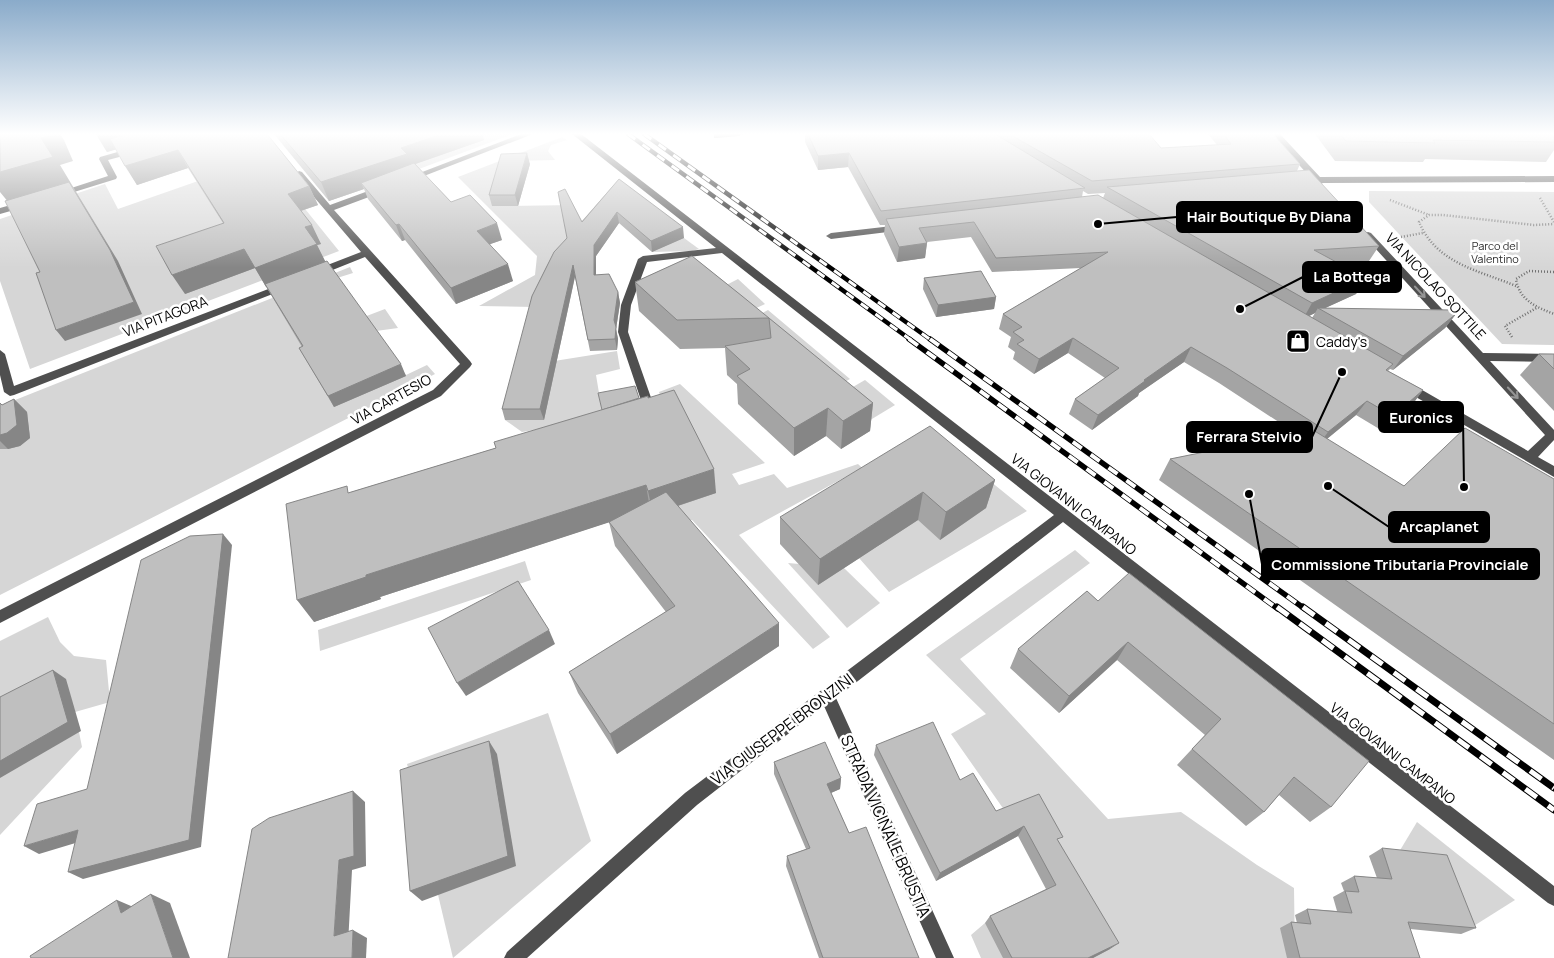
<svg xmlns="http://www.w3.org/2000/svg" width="1554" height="958" font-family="Manrope,sans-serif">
	<rect width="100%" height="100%" fill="#fff"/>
	<g fill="#d6d6d6">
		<path d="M420 134H513L419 169 394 143Z"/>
		<path d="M562 137 567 140 551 145 548 151 555 160 512 161 503 206 574 205 573 246 535 307 479 306 535 275 537 256 458 177Z"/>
		<path d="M264 158 339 251 30 369 0 281V219L105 184 118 209Z"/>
		<path d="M1369 191 1554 192V345L1502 344 1369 202Z"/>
		<path d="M684 238 699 249 692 251 652 252Z"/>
		<path d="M350 267 353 273 337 278 364 317 385 309 398 328 376 331 406 375 427 365 435 374 0 595V406Z"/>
		<path d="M738 279 765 304 735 318 707 295Z"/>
		<path d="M768 310 850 379 824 393 743 324Z"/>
		<path d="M617 351 620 369 596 375 603 417 663 405 659 392 680 384 765 463 732 474 739 485 774 474 787 488 858 464 872 477 862 468 739 535 830 637 813 649 692 520 645 535 598 419 522 432 505 420 548 362Z"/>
		<path d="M865 380 895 405 862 425 832 399Z"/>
		<path d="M932 434 1027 511 889 592 859 558 880 545 925 454Z"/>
		<path d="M1075 550 1090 563 960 659 1108 819 1181 812 1257 865 1294 888 1295 958H981L971 935 985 923 1109 949 1007 814 951 734 986 714 926 655Z"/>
		<path d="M525 561 531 580 320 651 318 630Z"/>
		<path d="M788 563 844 568 880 603 847 628Z"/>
		<path d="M48 617 60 642 74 656 106 660 110 702 75 712 82 747 0 835V641Z"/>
		<path d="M548 713 591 841 453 958 407 764Z"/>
		<path d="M1417 822 1515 900 1461 934 1390 867Z"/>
	</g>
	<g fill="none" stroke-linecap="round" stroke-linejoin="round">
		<g stroke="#717171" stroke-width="2.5" stroke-dasharray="1 2" stroke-linecap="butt">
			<path d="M1540 198 1554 222"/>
			<path d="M1390 200 1429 215"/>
			<path d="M1401 237 1423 233"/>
			<path d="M1554 272 1529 271 1516 279C1519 300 1536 307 1554 314"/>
			<path d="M1516 286C1478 270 1437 264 1419 222L1429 215H1443L1534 225 1554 224"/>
			<path d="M1512 337 1505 326 1538 307"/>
		</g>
		<g fill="#4f4f4f" fill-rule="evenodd">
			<path d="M521 134H533L411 181H405L404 179Z"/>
			<path d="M572 134H581L1554 886V906L1548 903 1063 522 836 698 954 958H936L824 706 697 805 527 958H504L507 952 685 793 1054 515 722 253 647 262 631 305 628 332 655 409 653 412H645L618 332 621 305 638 259 643 256 716 248Z"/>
			<path d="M714 134H743L739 136 717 138H714Z"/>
			<path d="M1271 134H1280L1320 177 1554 176V182L1323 183 1319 185C1312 183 1302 184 1297 180L1298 178 1310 177Z"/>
			<path d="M135 147 139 150 138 152 108 160 117 177 116 179 58 197 53 194 108 176 99 159 100 157Z"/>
			<path d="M299 171 302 172 330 205 379 187H385V191L334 210 470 361 472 364 470 367 441 396 0 623V610L433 390 460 364 365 257 320 275H312V271L361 252 296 176 295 174Z"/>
			<path d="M25 201 30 204 28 206 0 214V208Z"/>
			<path d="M901 225 904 226V230L831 239 826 236 831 233Z"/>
			<path d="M1368 232 1371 233 1483 353 1554 354V362L1490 361 1554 430V440L1538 457 1554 466V477L1402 389 1400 386 1402 383H1410L1528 451 1545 435 1365 237V233Z"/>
			<path d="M284 283 288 284V288L14 395 10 396 4 392 0 375V350L5 354 14 386Z"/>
		</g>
		<g stroke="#000" stroke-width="4.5">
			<g id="rail-far2">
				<path d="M628 134 911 340"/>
				<path d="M644 134 931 340"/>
			</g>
		</g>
		<g stroke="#000" stroke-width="5.5">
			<g id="rail-far1">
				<path d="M909 339 1278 609"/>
				<path d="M930 339 1305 609"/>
			</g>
		</g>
		<g stroke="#000" stroke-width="7">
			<g id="rail">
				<path d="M1277 607 1554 810"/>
				<path d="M1303 607 1554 788"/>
			</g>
		</g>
		<use href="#rail-far2" stroke="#fff" stroke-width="3" stroke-dasharray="9" stroke-linecap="butt"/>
		<use href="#rail-far1" stroke="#fff" stroke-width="4" stroke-dasharray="11" stroke-linecap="butt"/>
		<use href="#rail" stroke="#fff" stroke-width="5" stroke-dasharray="14" stroke-linecap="butt"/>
	</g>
	<g fill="#a4a4a4" fill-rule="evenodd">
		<path d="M96 134H267L309 186 318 205 301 211 321 244 317 245 325 261 406 376 334 407 299 348 302 347 255 268 185 294 223 223 188 168 137 185 116 149 107 152Z"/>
		<path d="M274 134H482L484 140 415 164 451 202 502 240 490 244 513 281 456 304 405 240 402 241 368 199 364 189 329 201Z"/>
		<path d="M805 134H1149L1161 148 1217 145 1208 134H1273L1300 164 1297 171 1379 246 1369 261 1338 263 1366 278 1356 294 1325 308 1456 314 1445 328 1393 370 1390 369 1388 371 1423 390 1412 405 1381 430 1356 415 1327 439 1404 486 1554 479V760L1159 480 1170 459 1297 434 1219 383 1184 362 1139 393 1138 396 1092 430 1069 414 1075 399 1105 378 1068 353 1034 374 1013 359 1015 352 1008 347 1011 337 999 329 1003 314 1081 268 992 272 971 237 927 242 925 258 897 262 884 234 885 225H880L848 167 818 170 805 142ZM1083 191 1088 194 1105 193 1103 198 1082 197ZM1315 313 1312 318 1309 316Z"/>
		<path d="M1315 134H1552L1554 136V150L1546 162 1425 159 1423 162 1335 161Z"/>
		<path d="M530 164 518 206H492L489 195Z"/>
		<path d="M619 179 684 238 652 252 619 223 596 256V275L618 292 620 303 616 329 618 339 617 350 590 351 575 277 544 420H505L502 409 567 238Z"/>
		<path d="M692 256 873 403 870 431 841 449 826 436 794 456 738 404 737 384 727 375 725 348 680 349 639 311 635 282Z"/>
		<path d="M924 278 996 297 994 309 936 317 923 289Z"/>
		<path d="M1539 354H1554V411L1520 375Z"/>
		<path d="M639 398H648L716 493 678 506 779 646 617 754 578 693 569 672 666 612 615 546 609 522 380 597 381 599 314 622 351 492 496 448Z"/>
		<path d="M14 399 27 412 30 438 20 446 8 449H0V403L2 405Z"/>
		<path d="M995 480 986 508 940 540 918 520 818 585 780 544V517Z"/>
		<path d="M1087 591 1331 807 1310 822 1279 795 1264 812 1246 826 1177 765 1205 735 1117 660 1059 713 1010 668 1018 649Z"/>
		<path d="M876 745 960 780 996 811 1059 842 1110 949 1093 958H1003L985 923 990 916 1046 889 1018 836 936 881 874 755Z"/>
		<path d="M774 762 841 778 840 789 831 793 849 833 919 958H819L786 866 787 856 806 849 774 774Z"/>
		<path d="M1382 848 1476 928 1461 934 1410 929 1420 958H1287L1280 928 1291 922 1297 923 1295 915 1307 909 1337 911 1333 897 1344 891 1341 883 1354 876 1377 878 1369 856Z"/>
	</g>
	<g fill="#868686">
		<path d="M55 134H60L64 140 73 161 60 165 72 185 118 261 142 314 65 341 56 330 134 302 9 203 0 192V172L41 138Z"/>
		<path d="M96 134H171L107 152Z"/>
		<path d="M442 134H482L484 140 361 183 364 189 329 201 321 182 401 148Z"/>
		<path d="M178 150 188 168 137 185 125 166Z"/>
		<path d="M527 153 530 164 518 206 515 195Z"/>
		<path d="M849 153 848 167 818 170V156Z"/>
		<path d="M309 186 318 205 297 212 288 194Z"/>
		<path d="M617 212 619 223 596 256V286L594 275V245Z"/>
		<path d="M497 223 502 240 482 247 477 231Z"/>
		<path d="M399 224 405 240 402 241 396 225Z"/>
		<path d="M312 225 321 244 317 245 326 263 266 287 255 268 305 227Z"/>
		<path d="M683 227 684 238 652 252 651 241Z"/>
		<path d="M927 243 925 258 897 262 899 247Z"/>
		<path d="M244 249 255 268 185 294 172 275Z"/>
		<path d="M508 264 513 281 456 304 451 288Z"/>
		<path d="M573 265 575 276 544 420 540 409Z"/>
		<path d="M1366 278 1356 294 1321 310 1318 308 1315 313 1303 319 1312 303Z"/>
		<path d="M618 292 620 303 616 329 618 339 617 350 615 339 614 320Z"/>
		<path d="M996 297 994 309 936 317 938 305Z"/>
		<path d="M1456 314 1445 328 1393 370 1403 356Z"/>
		<path d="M1073 338 1068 353 1034 374 1039 359Z"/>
		<path d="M1191 347 1184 362 1139 393 1138 396 1092 430 1098 415 1144 380Z"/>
		<path d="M401 364 406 376 334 407 328 396Z"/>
		<path d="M1423 390 1412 405 1381 430 1393 416Z"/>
		<path d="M14 399 27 412 30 438 20 446 8 449 0 441V435Z"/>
		<path d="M1367 401 1356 415 1317 447 1328 432Z"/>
		<path d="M873 403 870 431 841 449 843 421Z"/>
		<path d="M828 408 826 436 794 456V428Z"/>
		<path d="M714 469 716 493 653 514 648 491Z"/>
		<path d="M995 480 986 508 940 540 946 512Z"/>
		<path d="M646 485 650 509 380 597 381 599 314 622 297 600 366 575Z"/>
		<path d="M923 492 918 520 818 585 820 559Z"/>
		<path d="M223 534 232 545 201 847 83 879 68 872Z"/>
		<path d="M779 623V646L617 754 610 734Z"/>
		<path d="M549 630 555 644 466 696 457 683Z"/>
		<path d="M1128 642 1117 660 1059 713 1069 696Z"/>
		<path d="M53 670 66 679 81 731 0 778V761Z"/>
		<path d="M489 741 497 754 516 866 422 901 410 891Z"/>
		<path d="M841 778 840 789 826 795 827 784Z"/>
		<path d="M353 791 365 802 366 866 352 870 348 944 334 936 339 860Z"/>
		<path d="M1024 826 1018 836 936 881 940 873Z"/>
		<path d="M78 830 92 838 39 854 24 846Z"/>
		<path d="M151 894 170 903 190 958H173Z"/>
		<path d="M117 900 138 909 121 913Z"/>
		<path d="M353 930 367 938 366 958H352Z"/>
		<path d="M1119 943 1110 949 1093 958H1088Z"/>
	</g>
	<g fill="#bfbfbf" stroke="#868686">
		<path d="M0 134H55L41 138 53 157 0 172Z"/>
		<path d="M128 134H267L309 186 288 194 312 225 305 227 317 244 255 268 244 249 172 275 156 246 224 223 178 150 125 166 110 139Z"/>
		<path d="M280 134H442L401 148 407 154 321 182Z"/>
		<path d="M808 134H995L1085 188 881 211 849 153 818 156Z"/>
		<path d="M1009 134H1149L1161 148 1231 144 1224 134H1273L1300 164 1092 181Z"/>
		<path d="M1340 134H1552L1554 136V142L1433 140 1435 143 1346 141Z"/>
		<path d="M527 153 515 195H489L501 154Z"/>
		<path d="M414 163 451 202 470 195 497 223 477 231 508 264 451 288 399 224 396 225 361 183Z"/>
		<path d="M1309 170 1379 246 1314 250 1366 278 1312 303 1107 187Z"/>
		<path d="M619 179 683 227 651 241 617 212 594 245V275L609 274 618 292 614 320 616 327 615 339 588 340 573 265 540 409H502L532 296 554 252 567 238 558 192 565 189 582 222Z"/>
		<path d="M69 182 110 250 134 302 56 330 36 273 40 272 5 201Z"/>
		<path d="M1098 195 1393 364 1386 370 1423 390 1393 416 1367 401 1328 432 1227 368 1191 347 1144 380 1145 381 1098 415 1075 399 1119 368 1073 338 1039 359 1017 344 1024 340 1013 332 1022 327 1003 314 1108 252 996 258 974 222 919 228 927 243 899 247 886 219Z"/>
		<path d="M692 256 742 296 873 403 843 421 828 408 794 428 737 376 750 369 725 346 771 338 769 318 677 320 635 282Z"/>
		<path d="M327 261 401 364 328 396 299 348 303 346 265 284Z"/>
		<path d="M981 271 996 297 938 305 924 278Z"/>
		<path d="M1318 308 1452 310 1456 314 1403 356Z"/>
		<path d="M1539 354H1554V369Z"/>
		<path d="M635 386 639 398 602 410 598 393Z"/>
		<path d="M674 390 714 469 648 491 646 485 366 575V577L297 600 286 504 347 486 348 493 496 448 494 442 648 396V398Z"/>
		<path d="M14 399 17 425 7 433 0 435V403L2 405Z"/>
		<path d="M930 426 995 480 946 512 923 492 820 559 780 517Z"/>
		<path d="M1465 428 1554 479V724L1170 459 1313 430 1404 486Z"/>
		<path d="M666 492 779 623 610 734 569 672 675 606 609 522Z"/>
		<path d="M223 534 189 840 68 872 78 830 24 846 37 804 87 789 141 560 190 536Z"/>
		<path d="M1129 573 1369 761 1331 807 1294 777 1264 812 1192 749 1221 719 1128 642 1069 696 1018 649 1087 591 1098 601Z"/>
		<path d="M518 581 549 630 457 683 428 628Z"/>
		<path d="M53 670 68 722 0 761V697Z"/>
		<path d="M933 722 960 780 973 773 996 811 1039 794 1063 837 1057 839 1119 943 1088 958H1012L990 916 1056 885 1024 826 940 873 876 745Z"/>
		<path d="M489 741 508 856 410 891 400 770Z"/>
		<path d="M825 742 841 778 827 784 849 833 866 827 919 958H823L787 856 810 848 774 762Z"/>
		<path d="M353 791 354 856 339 860 334 936 353 930 352 958H228L252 829 269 818Z"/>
		<path d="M1382 848 1447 855 1476 928 1408 922 1420 958H1300L1291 922 1311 924 1307 909 1352 913 1345 891 1359 892 1354 876 1392 879Z"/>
		<path d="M151 894 173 958H31L30 956 117 900 121 913Z"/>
	</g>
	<defs><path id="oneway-shaft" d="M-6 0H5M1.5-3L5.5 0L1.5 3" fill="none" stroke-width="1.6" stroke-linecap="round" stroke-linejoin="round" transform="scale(1.25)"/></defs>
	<g stroke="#959595">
		<use href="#oneway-shaft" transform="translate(1420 292) rotate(47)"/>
		<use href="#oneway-shaft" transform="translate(1513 393) rotate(47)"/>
	</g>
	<linearGradient id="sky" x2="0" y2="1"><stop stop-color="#8aabca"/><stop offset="0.5" stop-color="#fff"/><stop offset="1" stop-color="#fff" stop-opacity="0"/></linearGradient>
	<rect width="1554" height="268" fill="url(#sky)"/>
	<defs>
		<g id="shop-square" transform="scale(1.25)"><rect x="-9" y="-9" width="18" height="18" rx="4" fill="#000" stroke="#fff"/><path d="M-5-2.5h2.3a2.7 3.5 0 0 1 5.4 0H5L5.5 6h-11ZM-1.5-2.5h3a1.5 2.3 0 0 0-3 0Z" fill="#fff"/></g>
	</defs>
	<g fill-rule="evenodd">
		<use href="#shop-square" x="1298" y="341"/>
	</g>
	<g text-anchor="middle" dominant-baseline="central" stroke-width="5" stroke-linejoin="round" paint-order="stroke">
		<g font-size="11" fill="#2d2d2d" stroke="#fff">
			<text x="1495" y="245">Parco del<tspan x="1495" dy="13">Valentino</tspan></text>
		</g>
		<g font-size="14" fill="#000" stroke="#fff">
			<text transform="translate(1436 286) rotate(47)">VIA NICOLAO SOTTILE</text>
			<text transform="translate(165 316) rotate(-21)">VIA PITAGORA</text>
			<text transform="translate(391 399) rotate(-29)">VIA CARTESIO</text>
			<text transform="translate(1074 504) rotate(38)">VIA GIOVANNI CAMPANO</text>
			<text transform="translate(1393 753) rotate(38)">VIA GIOVANNI CAMPANO</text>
		</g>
		<g font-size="14" fill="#000" stroke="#fff" text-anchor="start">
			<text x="1316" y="341">Caddy's</text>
		</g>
		<g font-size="16" fill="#000" stroke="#fff">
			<text transform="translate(782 729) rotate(-37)">VIA GIUSEPPE BRONZINI</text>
			<text transform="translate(886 826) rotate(66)">STRADA VICINALE BRUSTIA</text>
		</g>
	</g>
	<path fill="none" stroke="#000" stroke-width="2" d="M1098 224L1177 217M1240 309L1303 277M1464 487L1463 417M1342 372L1312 437M1328 486L1389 527M1249 494L1262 564"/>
	<g fill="#000" stroke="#fff" stroke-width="2">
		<circle cx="1098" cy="224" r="5"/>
		<circle cx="1240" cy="309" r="5"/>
		<circle cx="1464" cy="487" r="5"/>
		<circle cx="1342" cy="372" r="5"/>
		<circle cx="1328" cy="486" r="5"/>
		<circle cx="1249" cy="494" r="5"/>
	</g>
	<g fill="#000" stroke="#000" stroke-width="2">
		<rect x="1177" y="202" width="185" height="30" rx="5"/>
		<rect x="1303" y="262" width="98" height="30" rx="5"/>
		<rect x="1379" y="402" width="84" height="30" rx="5"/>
		<rect x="1187" y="422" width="125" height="30" rx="5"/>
		<rect x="1389" y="512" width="100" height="30" rx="5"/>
		<rect x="1262" y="549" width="277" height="30" rx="5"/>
	</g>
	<g font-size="15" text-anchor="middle" font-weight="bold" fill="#fff">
		<text x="1269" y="222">Hair Boutique By Diana</text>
		<text x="1352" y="282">La Bottega</text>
		<text x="1421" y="423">Euronics</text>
		<text x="1249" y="442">Ferrara Stelvio</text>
		<text x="1439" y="532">Arcaplanet</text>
		<text x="1400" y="570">Commissione Tributaria Provinciale</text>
	</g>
</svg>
